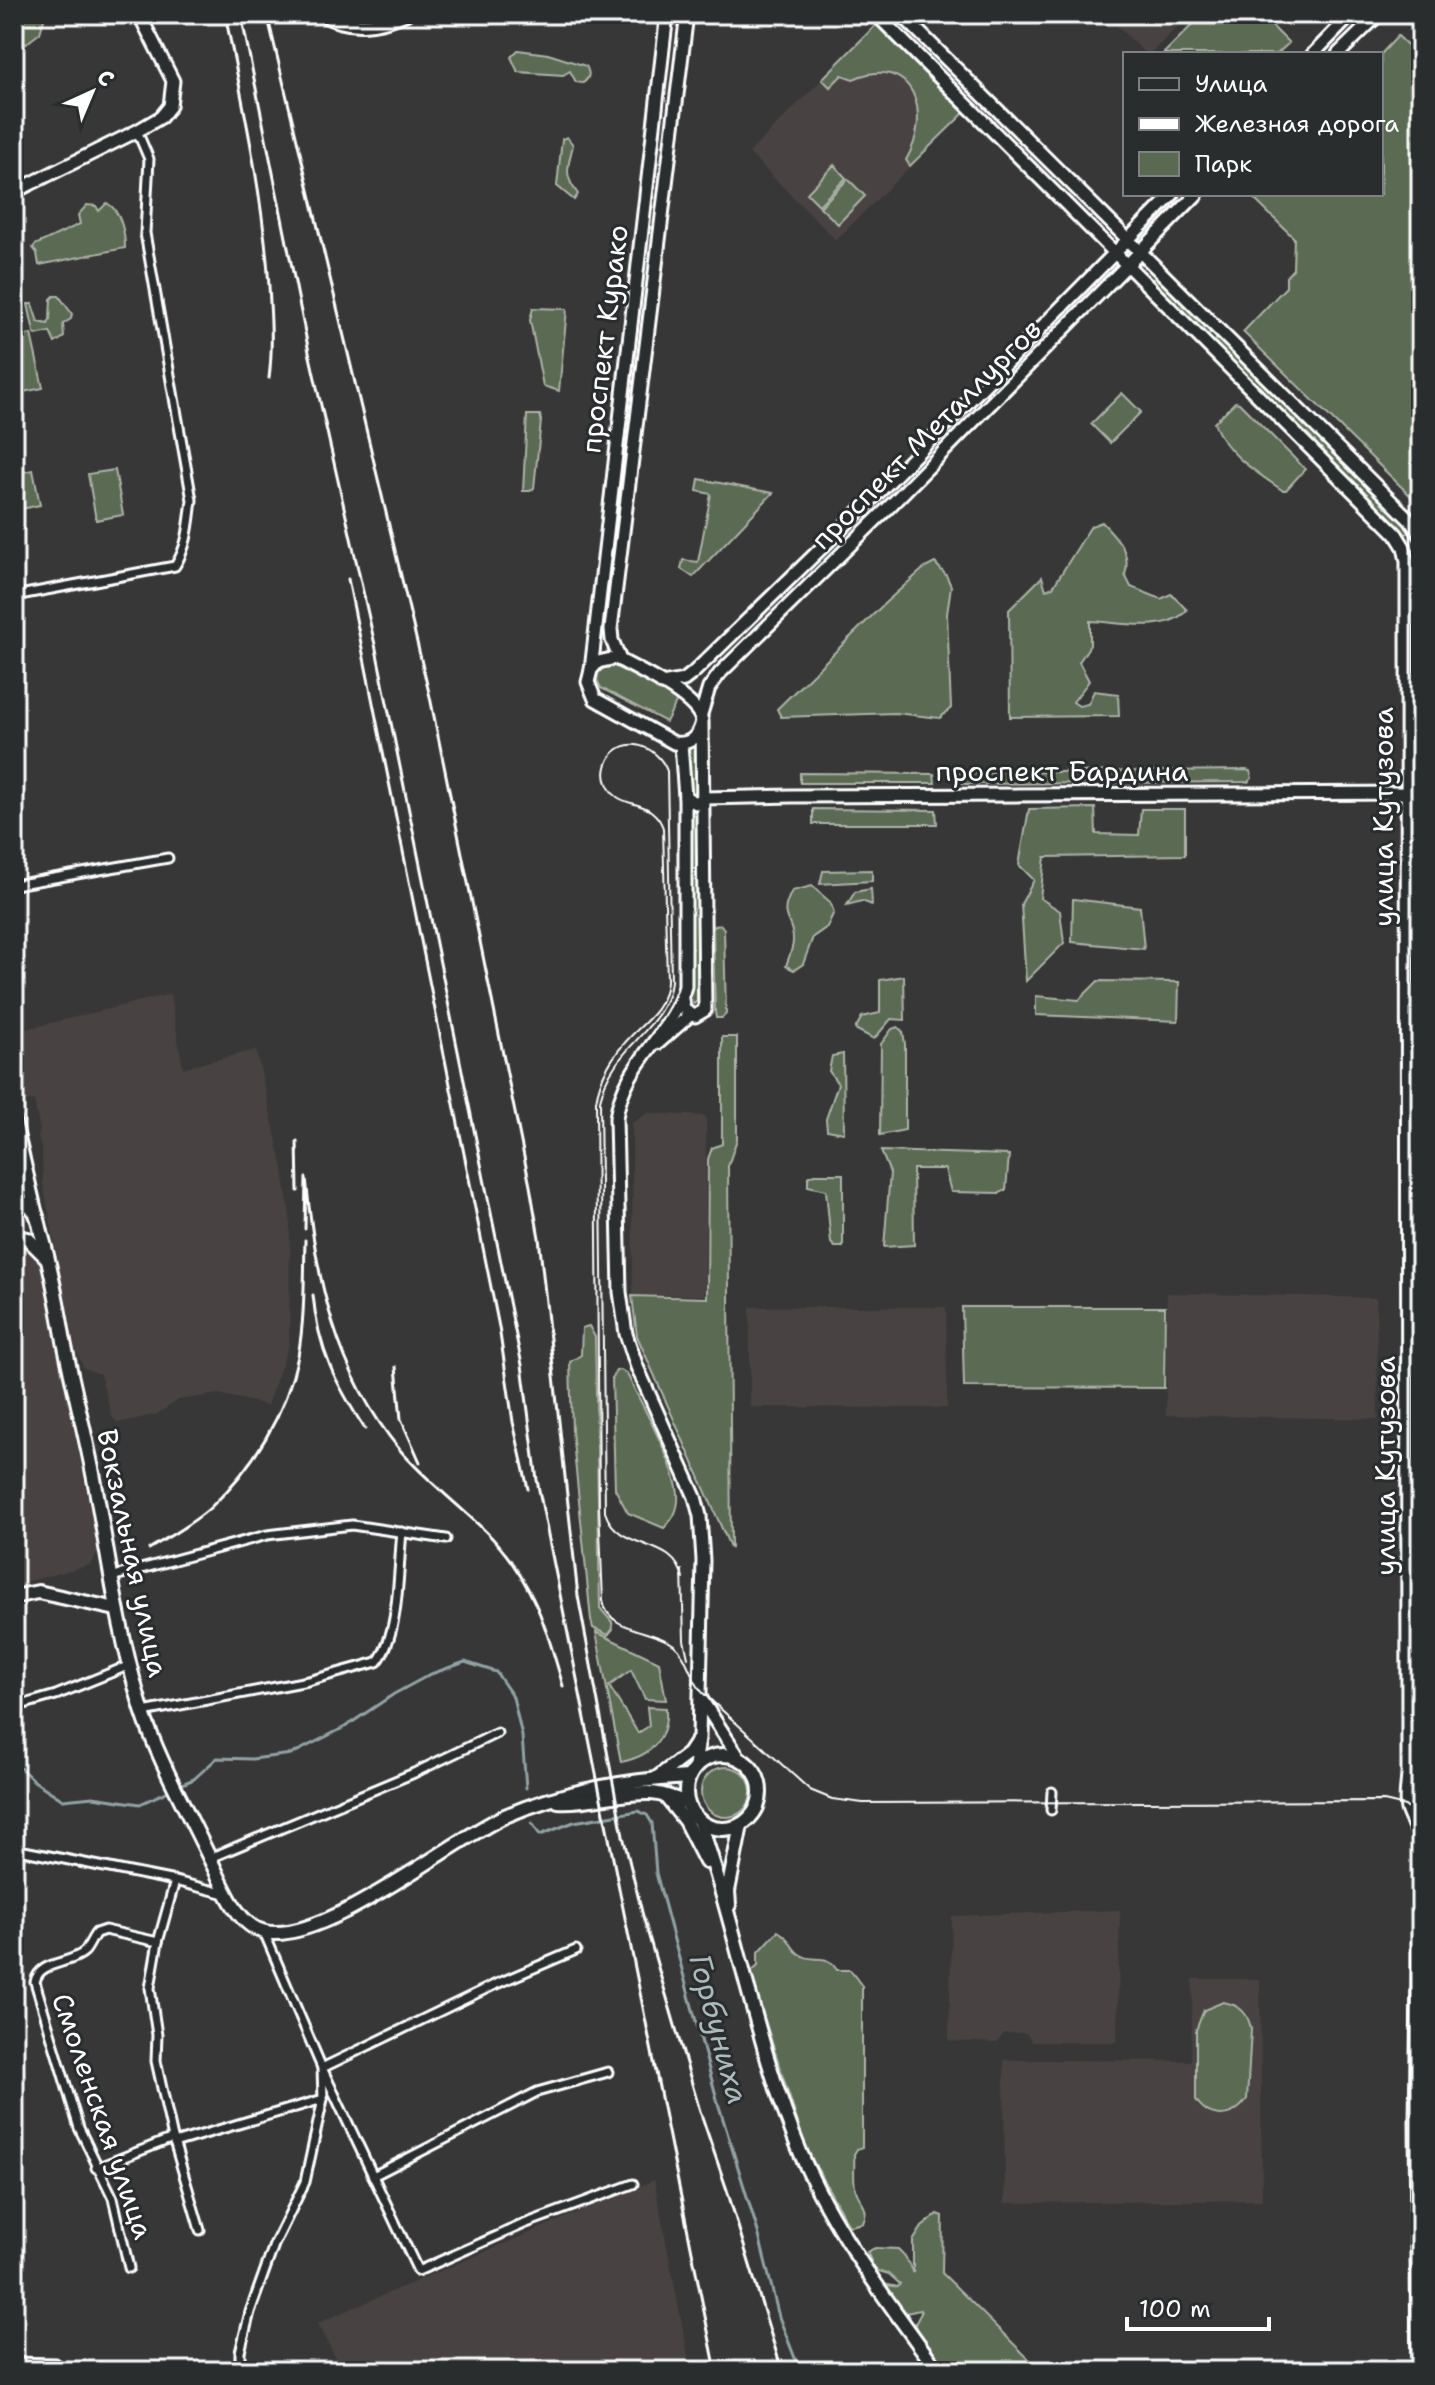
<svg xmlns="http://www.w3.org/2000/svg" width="1435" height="2385" font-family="'Shantell Sans',sans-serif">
	<rect width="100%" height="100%" fill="#383737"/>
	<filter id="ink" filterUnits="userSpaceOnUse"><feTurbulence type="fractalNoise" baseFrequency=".0125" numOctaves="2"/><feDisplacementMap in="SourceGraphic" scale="16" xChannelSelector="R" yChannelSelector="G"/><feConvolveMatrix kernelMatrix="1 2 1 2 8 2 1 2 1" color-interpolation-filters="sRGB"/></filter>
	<g filter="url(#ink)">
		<g fill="#494342">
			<path d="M1105 14H1190L1150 54H1146Z"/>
			<path d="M876 25 964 113 836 240 749 153Z"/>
			<path d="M170 994 183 1068 256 1050 282 1164 290 1217 289 1345 267 1405 219 1394 178 1400 157 1414 118 1423 112 1417 100 1374 84 1368 76 1351 43 1183 42 1151 38 1137 40 1130 34 1100 25 1102 14 1032Z"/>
			<path d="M648 1113 706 1116 705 1295H633L632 1123Z"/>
			<path d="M20 1241 27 1244 40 1258 98 1551 90 1565 14 1585V1243Z"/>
			<path d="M1167 1293 1376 1298 1378 1419 1166 1415Z"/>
			<path d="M750 1307H946L947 1408 750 1407Z"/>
			<path d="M1120 1910 1117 2042H1032L1026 2033H1004L997 2043 951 2041 949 2039 952 1916Z"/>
			<path d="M1193 1979H1260L1262 2200 1005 2203 1004 2060 1191 2061Z"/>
			<path d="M654 2180 691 2371H342L318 2323Z"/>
		</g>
		<g fill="#5a6a52" stroke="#acb4a8" stroke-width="2">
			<path d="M26 14H42L45 16 40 33 14 53V23Z"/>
			<path d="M1203 14H1260L1289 43 1277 54H1163Z"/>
			<path d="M876 25 964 113 910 166 906 160C933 114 914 53 853 79L842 75 830 87 822 79Z"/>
			<path d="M1398 36 1421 58V506L1243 332 1286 287V277L1293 269 1294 238 1249 194H1381V54Z"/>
			<path d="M518 50 548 54 586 66C590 73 590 78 583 83L576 82 570 71 563 75 518 72 511 57Z"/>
			<path d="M567 137 573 145C568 167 563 175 578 194L574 200 557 186 562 139Z"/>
			<path d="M834 165 846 178 819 205 807 193Z"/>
			<path d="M848 179 865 196 838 224 820 207Z"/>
			<path d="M107 203C121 211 125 233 125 248L39 265 37 253 33 248 35 245 80 224 78 215 87 205 96 206 99 211Z"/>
			<path d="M1156 276 1211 329V333L1204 335 1151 281Z"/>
			<path d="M54 296H59L72 314 71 319 63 324 64 337 55 343 50 332 36 335 34 332 28 304H32L38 322 48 324 50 320 51 299Z"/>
			<path d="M533 308 567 309 559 391 543 386 530 320Z"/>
			<path d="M31 334 43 388 18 393 14 374V338Z"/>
			<path d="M1216 338 1221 339 1411 527V533L1404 534 1215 345Z"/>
			<path d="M1122 393 1141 412 1110 443 1091 424Z"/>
			<path d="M1235 402 1239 403 1305 469 1286 490H1282C1256 472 1226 454 1214 423Z"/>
			<path d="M527 415H540L541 421 534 488 530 491H523Z"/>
			<path d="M33 470 40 505 17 510 14 474Z"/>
			<path d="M115 470 123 515 96 520 88 474Z"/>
			<path d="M699 479 773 493 693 577 681 569 683 560 698 562 711 494 697 491Z"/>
			<path d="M1102 522C1117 538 1132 552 1125 575L1131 587 1161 599 1171 594 1187 610C1166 634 1119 622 1090 621V645L1079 662 1089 681 1073 702 1079 706 1088 704 1094 691 1118 694 1119 716 1010 717 1009 610 1042 577 1046 590 1053 587 1091 526Z"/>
			<path d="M1414 550 1420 551V555L1421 758H1414Z"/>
			<path d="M935 563 946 575 951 586 947 614 951 708 940 718 895 713 781 717 777 709 885 603 923 569Z"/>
			<path d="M614 666 678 699 666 722 601 688 597 680 598 673 604 668Z"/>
			<path d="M694 743 697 748 698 790 693 793 690 790 689 747Z"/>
			<path d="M1246 770 1250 771 1252 778 1248 782 965 784 957 780V776L960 773Z"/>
			<path d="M800 773 934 774 935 783H800Z"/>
			<path d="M1095 808 1096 834 1139 835 1141 809H1185V855L1045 857 1040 898 1060 911 1064 943 1026 981 1021 904 1034 880 1019 865 1029 809Z"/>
			<path d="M813 809 936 810 937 824H813Z"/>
			<path d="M693 810 698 814 697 1000 694 1004 690 1000 689 814Z"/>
			<path d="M1411 830H1417L1418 970 1411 911Z"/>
			<path d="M872 870V881L820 884 823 871Z"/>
			<path d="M812 886 830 902 834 912 827 927 813 937 803 964 794 970 786 966C788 959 793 949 793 941 794 918 776 920 792 891Z"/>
			<path d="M871 889 872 905 862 901 847 905 855 892Z"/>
			<path d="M1073 899 1140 907 1144 949 1072 942Z"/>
			<path d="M721 925 724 929 726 1014 722 1018H716L715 1012 713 929 715 926Z"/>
			<path d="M904 976 905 1020 891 1019 874 1039 855 1029 862 1017 880 1013V980Z"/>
			<path d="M1416 979 1420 982V1144L1417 1147H1412V981Z"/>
			<path d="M1098 981 1179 982 1178 1021 1036 1015V996L1079 1000Z"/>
			<path d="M898 1027 903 1032 905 1044V1130L880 1135 881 1044 892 1029Z"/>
			<path d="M722 1037H737V1139L728 1166 731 1549 637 1336 632 1296 707 1298 708 1159 712 1148 722 1144Z"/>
			<path d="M843 1054 844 1133 827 1130 826 1119 838 1084 829 1071 832 1056Z"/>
			<path d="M881 1151 1009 1155 1006 1190 1000 1193 951 1192 945 1169H913L914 1245 884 1247 890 1173Z"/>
			<path d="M1412 1157 1416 1159 1415 1193 1421 1220 1418 1387 1411 1327Z"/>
			<path d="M815 1174H843V1247H835L831 1243 826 1190 808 1186V1177Z"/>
			<path d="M962 1307H1165L1164 1388 964 1387Z"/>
			<path d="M589 1326 595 1337 600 1608 612 1622 613 1629 608 1635 593 1628 591 1620 572 1431 570 1362 581 1355 582 1328Z"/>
			<path d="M621 1370 627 1374C640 1402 681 1473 678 1501 677 1513 672 1520 664 1528L628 1513 615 1489 612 1377 616 1371Z"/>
			<path d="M1414 1413 1421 1415 1420 1770 1416 1769 1417 1712 1414 1692Z"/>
			<path d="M596 1632 659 1662 666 1700 645 1699 631 1670 609 1686 638 1733 649 1726 647 1707 666 1708C668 1739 651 1756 621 1762Z"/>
			<circle cx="726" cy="1792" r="25"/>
			<path d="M778 1931C792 1939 790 1949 801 1955 816 1964 824 1951 837 1970H850L862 1986V2147L857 2149 854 2154C855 2165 853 2177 855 2187 858 2201 871 2207 863 2223L849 2226 806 2148 751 1977V1972L758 1966V1953Z"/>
			<path d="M1223 2002C1240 2005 1248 2013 1251 2029L1247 2099C1232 2120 1210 2120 1196 2100V2030L1204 2010Z"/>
			<path d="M938 2214 943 2216 942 2273 1041 2371H944L926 2347 915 2324 921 2313 920 2310 902 2314 889 2295 888 2285 898 2287 900 2284 889 2274 875 2270 867 2252 875 2248 898 2249 905 2256 913 2273V2241L922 2227Z"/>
		</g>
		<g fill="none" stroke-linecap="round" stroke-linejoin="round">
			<g stroke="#91a3a5" stroke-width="3">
				<path d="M14 1762 34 1781 63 1800 93 1797 140 1804 173 1789"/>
				<path d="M180 1785 194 1779 217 1758 252 1759 292 1754 345 1727 394 1694 431 1674 465 1662 496 1672 513 1697 522 1736 526 1788"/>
				<path d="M532 1823 540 1835 574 1822 638 1811 647 1815 652 1823 656 1873 718 2103 758 2232 779 2317 800 2371"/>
			</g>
			<g stroke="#fff" stroke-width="13">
				<g id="minor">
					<path d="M14 596 175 566C188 546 189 523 192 500L145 233 149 159 137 131"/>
					<path d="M14 885 168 858"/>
					<path d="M111 1577 267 1535 352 1525 446 1539"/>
					<path d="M14 1707 56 1695 130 1665"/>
					<path d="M143 1712 308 1681 377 1662C400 1635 398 1567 402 1532"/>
					<path d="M1051 1810 1052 1792"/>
					<path d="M14 1849 175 1881 226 1894"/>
					<path d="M210 1858 414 1773 497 1733"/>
					<path d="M175 1881 158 1942 150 1988 157 2035 156 2061 173 2138 200 2230"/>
					<path d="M264 1932 322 2068 418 2271 524 2224 633 2184"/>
					<path d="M174 2143 323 2099"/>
					<path d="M96 2168 173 2138"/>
					<path d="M373 2176 537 2092 608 2072"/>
					<path d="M129 2268 113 2198 79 2128 35 1982C39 1960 71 1965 85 1951 89 1946 92 1938 96 1933L105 1930 158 1942"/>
					<path d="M14 2362 55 2363 64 2371"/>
					<path d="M240 2371V2352L250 2312 274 2245 305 2182 323 2099 322 2068 494 1985 576 1950"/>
				</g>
			</g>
			<g stroke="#fff" stroke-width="17">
				<g id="secondary">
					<path d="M321 14C350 30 377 26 406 14"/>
					<path d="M876 14 1396 534 1404 547 1407 561 1408 1775C1405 1808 1403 1805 1419 1835"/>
					<path d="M901 14 1410 520 1421 536"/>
					<path d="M1313 54 1352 14"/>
					<path d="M1338 54 1379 14"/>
					<path d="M14 192 137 131 161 117 170 106 173 81 139 14"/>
					<path d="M620 660 612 640 611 629 687 14"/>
					<path d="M591 670 667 14"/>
					<path d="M662 684 684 680 693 673 876 495 1173 194"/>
					<path d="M701 714 709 688 720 673 890 506 1197 194"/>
					<path d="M681 744 685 797V986C674 1033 624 1061 616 1118L620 1292 626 1334 637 1367 695 1497 700 1516 703 1560 699 1738 695 1767"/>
					<path d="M685 797 696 803 704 798 791 796 1421 793"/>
					<path d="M682 999C683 1008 686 1014 695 1016L705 1010 702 721C697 697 638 670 616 658L598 662 591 670 588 682 595 699 674 743C691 745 699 736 702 721"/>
					<path d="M658 1043 690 1015"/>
					<path d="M14 1119 36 1213"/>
					<path d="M14 1169 17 1149"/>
					<path d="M701 1699 740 1759"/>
					<path d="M656 1778 688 1754 696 1742"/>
					<path d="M1418 2371 1416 2120 1421 1806"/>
				</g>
			</g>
			<g stroke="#fff" stroke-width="18">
				<g id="primary">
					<path d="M14 1204C23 1201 30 1205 35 1212 39 1219 40 1229 42 1236 52 1271 58 1306 64 1341 74 1392 88 1443 97 1495 110 1569 120 1638 142 1710 159 1762 187 1810 210 1859 222 1882 236 1926 265 1932 323 1945 450 1841 505 1816 563 1791 626 1780 689 1777"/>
					<path d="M14 1236 28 1239 46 1257"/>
					<path d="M14 1597 38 1592 116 1609"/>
					<circle cx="723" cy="1792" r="37"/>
					<path d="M666 1797 685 1821 706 1862"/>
					<path d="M558 1801C589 1803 619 1792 650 1793 663 1793 675 1799 687 1803"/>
					<path d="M699 1821C738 1930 756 2047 801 2154 834 2232 889 2303 938 2371"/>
					<path d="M729 1905 728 1891 741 1825"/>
				</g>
			</g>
			<use href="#minor" stroke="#2a2d2e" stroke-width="7"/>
			<use href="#secondary" stroke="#2a2d2e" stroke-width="11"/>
			<use href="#primary" stroke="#2a2d2e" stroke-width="12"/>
			<g stroke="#fff" stroke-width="2">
				<path d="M682 1570 684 1640 688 1658"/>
				<path d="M683 1579C675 1536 618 1553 605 1512L600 1101C610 1047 667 1029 671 981L667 771C658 746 624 733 609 759 605 767 604 776 607 783 615 806 637 800 652 812 657 816 661 822 663 828L667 981C665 1006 650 1018 633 1034 615 1052 600 1075 596 1101L599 1506 603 1601C608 1632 653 1629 674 1645 688 1656 690 1679 703 1693L810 1790 832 1799 863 1803 1384 1801 1405 1806 1421 1821"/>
			</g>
			<g stroke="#fff" stroke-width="3">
				<path d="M225 14C243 104 263 194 269 286 271 317 273 347 269 378"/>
				<path d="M241 14 309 352 376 649 522 1365 537 1480 716 2371"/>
				<path d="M267 14 430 697 530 1186 539 1238 578 1596 623 1836 643 1916 700 2111 728 2193 782 2371"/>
				<path d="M348 579 499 1327 513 1422 528 1489"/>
				<path d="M297 1141 298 1191"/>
				<path d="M305 1229 306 1178C315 1276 336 1373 400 1450 428 1483 464 1508 493 1539 534 1584 547 1629 563 1686"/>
				<path d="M313 1295C318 1350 336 1384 365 1429"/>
				<path d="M396 1367 401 1419 420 1462"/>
				<path d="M149 1549C170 1536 192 1524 210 1508 253 1468 286 1413 298 1356 305 1318 304 1278 305 1240"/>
			</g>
		</g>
	</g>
	<g text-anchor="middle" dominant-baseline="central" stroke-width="6" stroke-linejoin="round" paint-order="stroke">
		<g font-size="28" fill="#fff" stroke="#2a2d2e">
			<text transform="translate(604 339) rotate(-83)">проспект Курако</text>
			<text transform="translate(926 434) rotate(-45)">проспект Металлургов</text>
			<text x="1062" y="771">проспект Бардина</text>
			<text transform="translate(1383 817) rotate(-90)">улица Кутузова</text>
			<text transform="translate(1385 1466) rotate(-90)">улица Кутузова</text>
			<text transform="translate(133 1553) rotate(78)">Вокзальная улица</text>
			<text transform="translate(103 2116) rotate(71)">Смоленская улица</text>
		</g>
		<g font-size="30" font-style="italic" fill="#acbabc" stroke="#2a2d2e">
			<text transform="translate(719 2029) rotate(75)">Горбуниха</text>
		</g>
	</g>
	<rect width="1435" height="2385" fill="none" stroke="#2a2d2e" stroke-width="48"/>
	<rect x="24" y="24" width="1387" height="2337" fill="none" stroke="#fff" stroke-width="3" filter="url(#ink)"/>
	<rect x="1123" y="52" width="260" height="144" fill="#2a2d2e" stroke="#7f8182" stroke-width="2"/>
	<rect x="1139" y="78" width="40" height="12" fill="#2a2d2e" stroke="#7f8182" stroke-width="2"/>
	<text x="1195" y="92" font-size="24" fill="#ffffff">Улица</text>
	<rect x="1139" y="118" width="40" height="12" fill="#ffffff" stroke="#7f8182" stroke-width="2"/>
	<text x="1195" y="132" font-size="24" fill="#ffffff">Железная дорога</text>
	<rect x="1139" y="152" width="40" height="24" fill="#5a6a52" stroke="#7f8182" stroke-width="2"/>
	<text x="1195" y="172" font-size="24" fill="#ffffff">Парк</text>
	<g transform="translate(92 92) rotate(44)" stroke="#2a2d2e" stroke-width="6" paint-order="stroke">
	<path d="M0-6L14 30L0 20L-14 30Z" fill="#ffffff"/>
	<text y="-12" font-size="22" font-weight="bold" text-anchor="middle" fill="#ffffff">С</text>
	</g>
	<path d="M1127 2317v12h142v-12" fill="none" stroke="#ffffff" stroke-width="4"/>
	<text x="1139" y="2317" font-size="24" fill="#ffffff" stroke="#2a2d2e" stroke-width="6" paint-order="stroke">100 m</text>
</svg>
